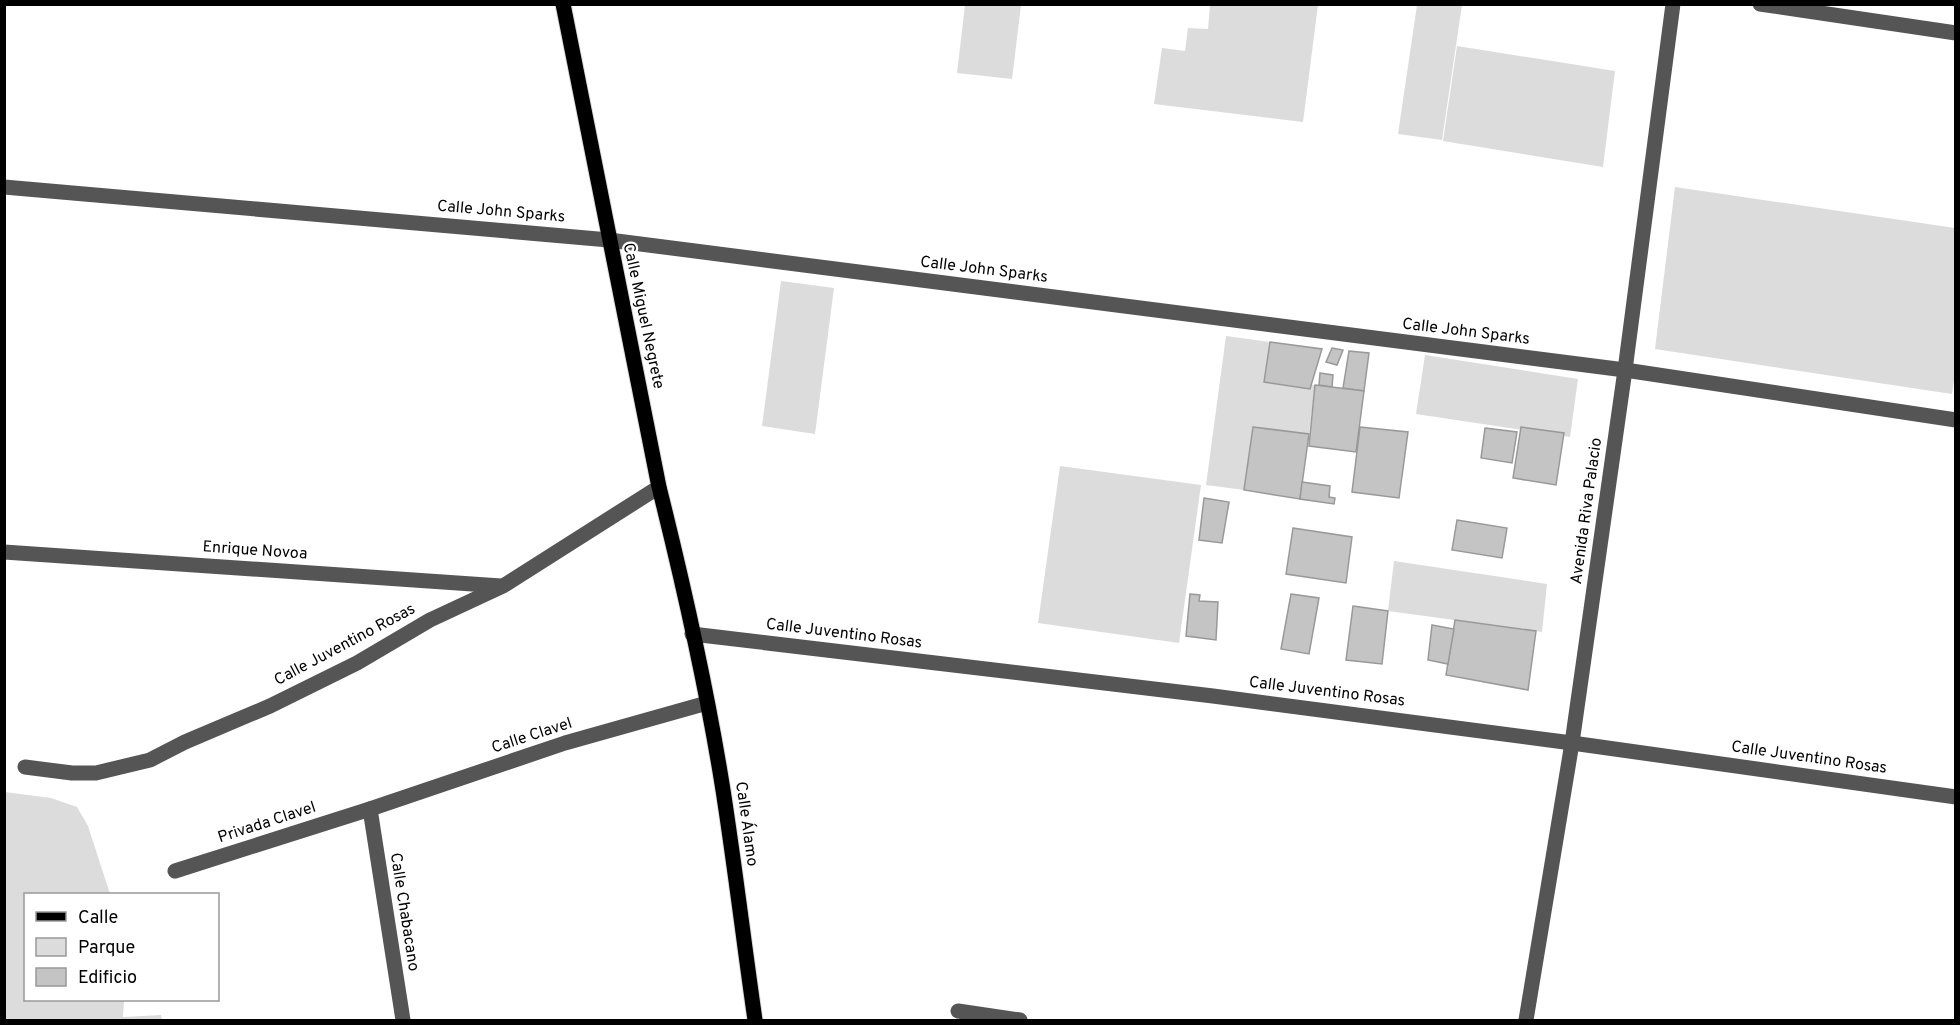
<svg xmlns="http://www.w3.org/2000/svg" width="1960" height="1025" font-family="Overpass,sans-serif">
	<rect width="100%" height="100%" fill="#fff"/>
	<g fill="#dcdcdc">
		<path d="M965 5H1021L1012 79 957 73Z"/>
		<path d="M1210 5H1318L1303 122 1154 104 1162 48 1185 51 1188 28 1208 29Z"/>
		<path d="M1417 5H1462L1442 140 1398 134Z"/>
		<path d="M1457 46 1615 71 1603 167 1443 141Z"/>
		<path d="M1675 187 1955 228 1956 367 1952 394 1655 349Z"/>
		<path d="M781 281 834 288 815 434 762 426Z"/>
		<path d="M1226 336 1270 342 1264 381 1315 385 1309 434 1254 427 1244 490 1206 485Z"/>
		<path d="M1425 355 1578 379 1570 437 1416 414Z"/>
		<path d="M1060 466 1201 485 1179 643 1038 623Z"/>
		<path d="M1394 561 1547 584 1542 632 1388 611Z"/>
		<path d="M5 792 51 798 77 807 88 826 110 894H26V1000H124L123 1017 161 1015 162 1020H5Z"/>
	</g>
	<g fill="#c4c4c4" stroke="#999" stroke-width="1.5">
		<path d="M1270 342 1322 349 1310 389 1264 382Z"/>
		<path d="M1332 348 1343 350 1337 365 1326 362Z"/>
		<path d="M1349 351 1369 353 1364 391 1343 388Z"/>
		<path d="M1320 373 1333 375 1332 387 1319 385Z"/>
		<path d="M1315 385 1364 391 1356 452 1309 446Z"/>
		<path d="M1253 427 1309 434 1300 499 1244 490Z"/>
		<path d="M1360 427 1408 432 1399 498 1352 492Z"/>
		<path d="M1521 427 1564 433 1556 485 1513 478Z"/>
		<path d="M1485 428 1517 432 1512 463 1481 458Z"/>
		<path d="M1302 482 1330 486 1329 497 1335 498 1334 504 1300 499Z"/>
		<path d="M1204 498 1229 502 1222 543 1199 540Z"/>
		<path d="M1457 520 1507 528 1502 558 1452 550Z"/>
		<path d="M1293 528 1352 537 1346 583 1286 574Z"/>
		<path d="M1190 594 1200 595 1199 601 1218 602 1216 640 1186 636Z"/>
		<path d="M1291 594 1319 598 1309 654 1281 649Z"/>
		<path d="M1353 606 1388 611 1382 664 1346 660Z"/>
		<path d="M1455 620 1536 631 1528 690 1446 675Z"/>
		<path d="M1432 625 1454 629 1448 664 1428 660Z"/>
	</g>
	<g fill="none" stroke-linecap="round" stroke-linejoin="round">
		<g stroke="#dbdbdb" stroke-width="17">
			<path id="major" d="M563 4 659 487C684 587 707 689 723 790 735 867 744 944 755 1020"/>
		</g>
		<g stroke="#555" stroke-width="15">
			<path d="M1760 4 1956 33"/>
			<path d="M4 187 609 240 1625 370 1956 420"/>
			<path d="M4 552 501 586"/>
			<path d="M692 634 1213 696 1572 743 1956 797"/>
			<path d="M25 767 72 773H96L150 760 185 742 270 706 357 663 430 620 503 586 659 487"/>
			<path d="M370 809 403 1020"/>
			<path d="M175 871 370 809 565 743 707 703"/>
			<path d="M958 1011 1020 1020"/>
			<path d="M1526 1020 1572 743 1625 370 1673 4"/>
		</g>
		<use href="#major" stroke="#000" stroke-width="15"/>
	</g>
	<g text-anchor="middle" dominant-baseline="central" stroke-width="4.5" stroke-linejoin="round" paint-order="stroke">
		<g font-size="16" fill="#000" stroke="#fff">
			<text transform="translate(501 212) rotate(5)">Calle John Sparks</text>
			<text transform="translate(984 270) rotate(7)">Calle John Sparks</text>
			<text transform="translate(643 316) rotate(78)">Calle Miguel Negrete</text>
			<text transform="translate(1466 332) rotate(7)">Calle John Sparks</text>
			<text transform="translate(1587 511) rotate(-82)">Avenida Riva Palacio</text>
			<text transform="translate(255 551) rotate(4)">Enrique Novoa</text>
			<text transform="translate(844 634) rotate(7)">Calle Juventino Rosas</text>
			<text transform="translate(345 645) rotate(-28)">Calle Juventino Rosas</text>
			<text transform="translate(1327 692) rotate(7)">Calle Juventino Rosas</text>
			<text transform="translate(532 736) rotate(-18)">Calle Clavel</text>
			<text transform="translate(1809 758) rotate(8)">Calle Juventino Rosas</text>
			<text transform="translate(267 823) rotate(-18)">Privada Clavel</text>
			<text transform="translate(746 824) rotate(82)">Calle Álamo</text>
			<text transform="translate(404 912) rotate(81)">Calle Chabacano</text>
		</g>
	</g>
	<rect width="1960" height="1025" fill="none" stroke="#000000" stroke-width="12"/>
	<rect x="24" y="893" width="195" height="108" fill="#ffffff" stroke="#999999" stroke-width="1.5"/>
	<rect x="36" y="912" width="30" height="9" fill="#000000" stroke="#999999" stroke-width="1.5"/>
	<text x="78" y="923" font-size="18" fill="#000000">Calle</text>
	<rect x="36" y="938" width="30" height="18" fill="#dcdcdc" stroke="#999999" stroke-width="1.5"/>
	<text x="78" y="953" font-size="18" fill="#000000">Parque</text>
	<rect x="36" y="968" width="30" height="18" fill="#c4c4c4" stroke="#999999" stroke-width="1.5"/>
	<text x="78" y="983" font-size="18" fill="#000000">Edificio</text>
</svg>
